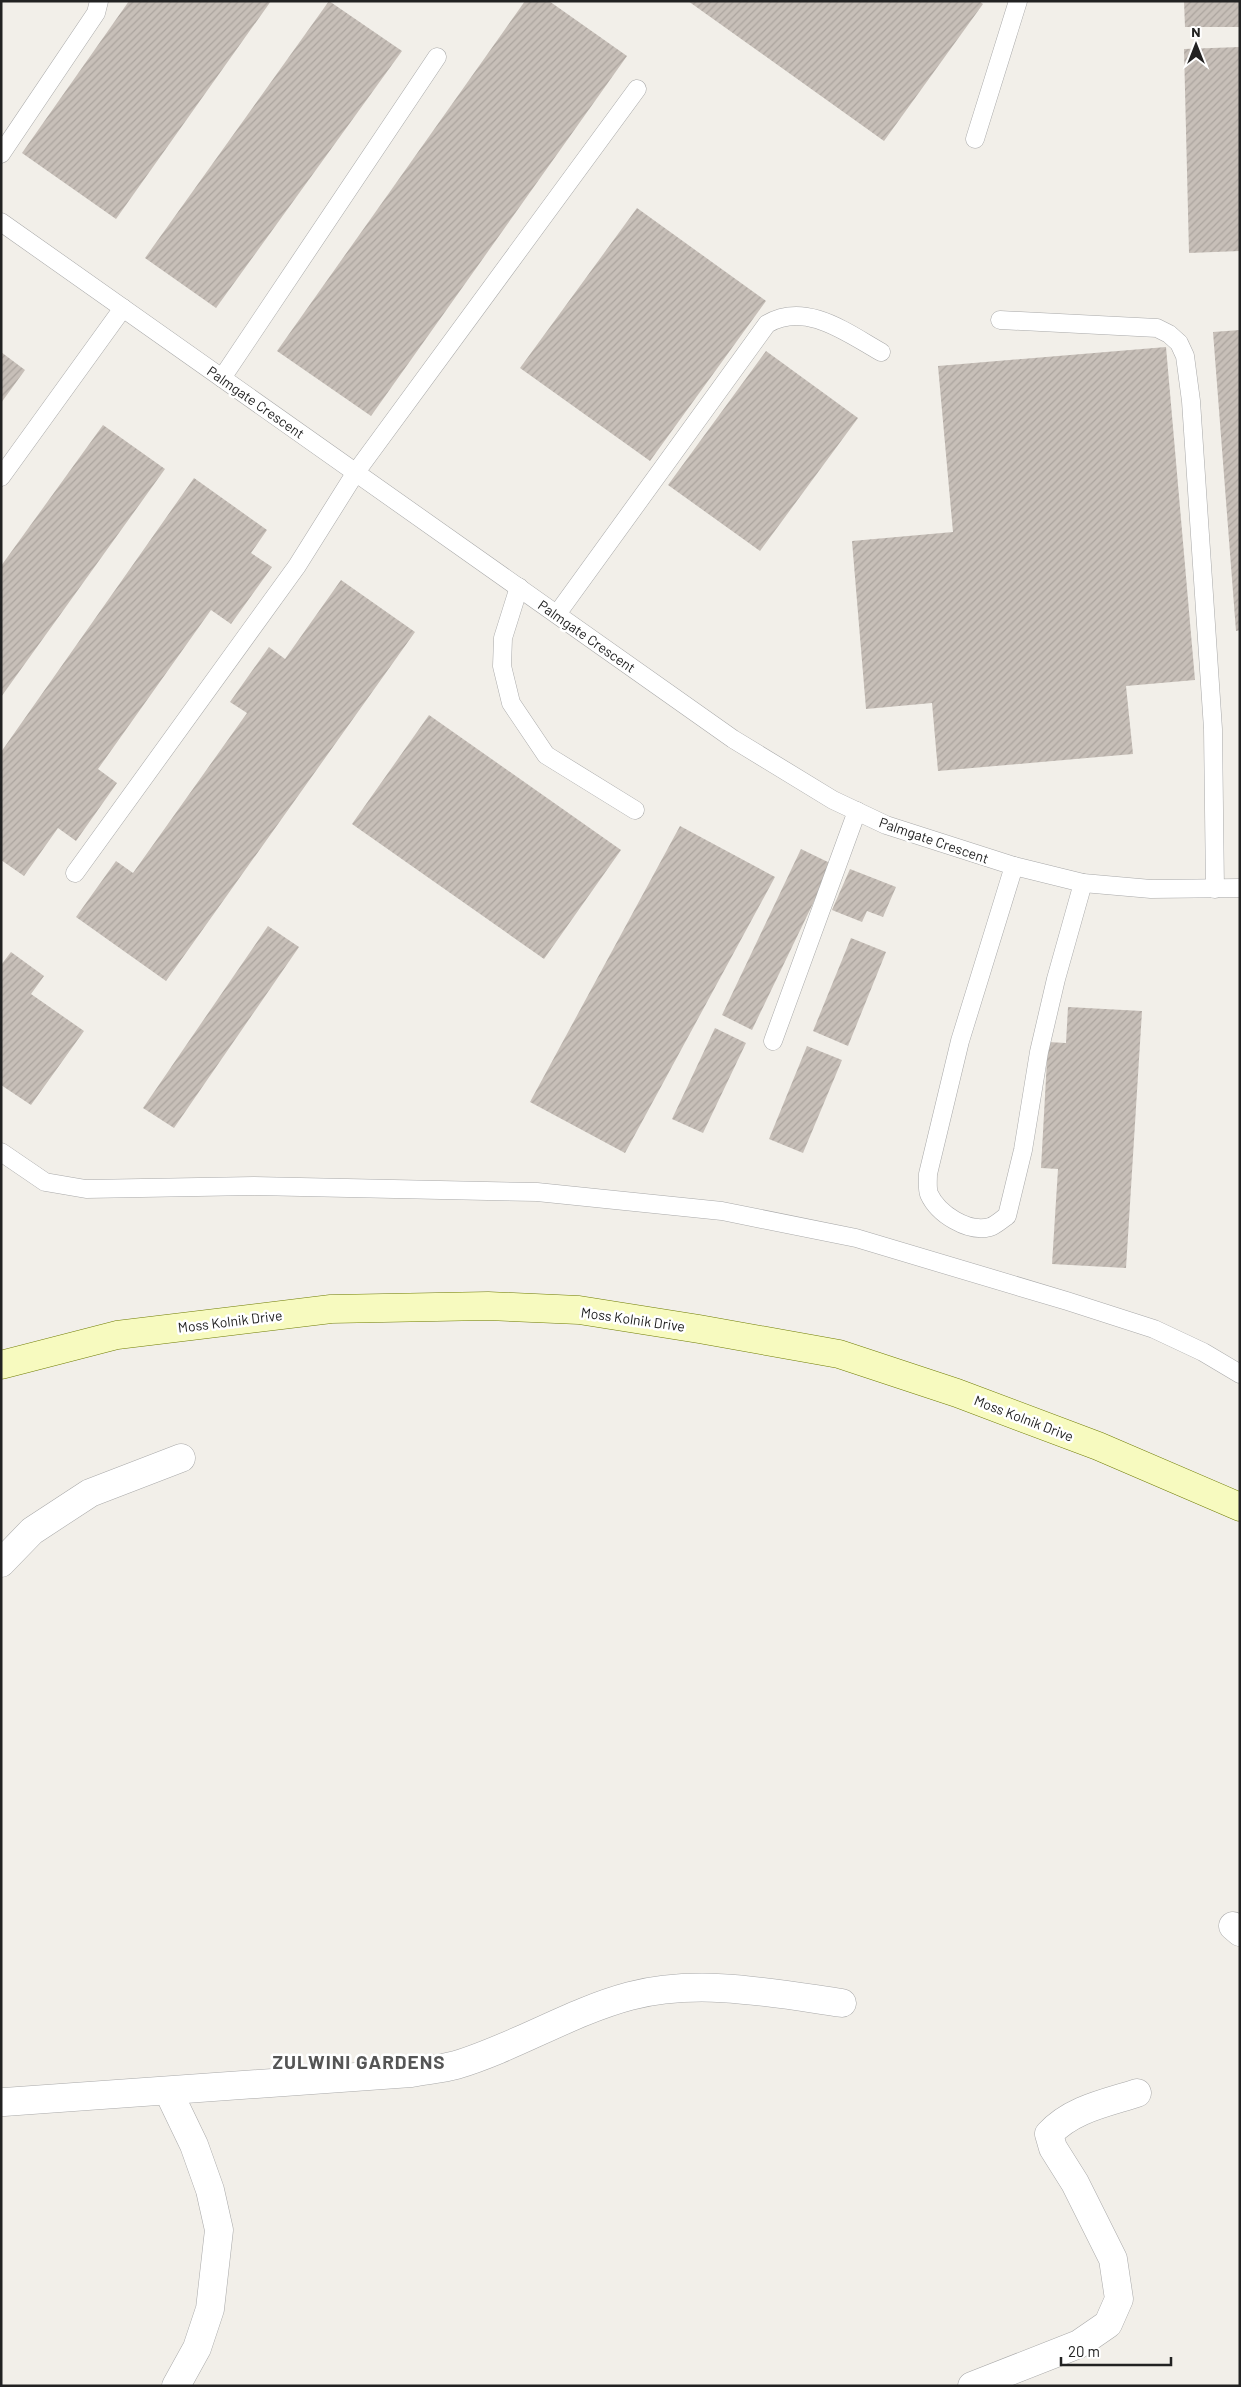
<svg xmlns="http://www.w3.org/2000/svg" width="1241" height="2387" font-family="Barlow,sans-serif">
	<defs>
		<pattern id="building-hatch" width="6" height="6" patternUnits="userSpaceOnUse" patternTransform="scale(1.25)"><rect width="6" height="6" fill="#c7bfb8"/><path d="M-1 1l2-2M0 6l6-6M5 7l2-2" fill="none" stroke="#aba49e"/></pattern>
	</defs>
	<rect width="100%" height="100%" fill="#f2efe9"/>
	<g fill="url(#building-hatch)">
		<path d="M129 1H271L116 219 22 153Z"/>
		<path d="M329 1 402 51 216 308 145 258Z"/>
		<path d="M525 1H549L627 56 371 416 277 351Z"/>
		<path d="M688 1H979L983 4 884 141Z"/>
		<path d="M1184 1H1240V27H1185Z"/>
		<path d="M1240 47V251L1189 253 1184 49Z"/>
		<path d="M637 208 766 301 650 461 520 368Z"/>
		<path d="M1240 330V630L1236 631 1213 332Z"/>
		<path d="M1166 347 1195 680 1126 686 1133 754 938 771 932 703 866 709 852 541 953 532 938 366Z"/>
		<path d="M766 351 858 418 760 551 668 485Z"/>
		<path d="M1 352 25 370 1 403Z"/>
		<path d="M103 425 165 469 1 697V566Z"/>
		<path d="M194 478 267 530 251 553 272 567 231 624 211 610 98 769 117 783 76 841 58 828 24 876 1 860V752Z"/>
		<path d="M341 580 415 632 166 981 76 917 116 861 133 873 247 713 230 702 269 647 285 659Z"/>
		<path d="M429 715 621 850 544 959 352 824Z"/>
		<path d="M680 826 775 877 625 1153 530 1102Z"/>
		<path d="M801 849 832 864 752 1030 722 1015Z"/>
		<path d="M850 869 896 887 883 917 867 911 862 922 832 910Z"/>
		<path d="M268 926 299 947 174 1128 143 1108Z"/>
		<path d="M851 938 886 952 848 1046 813 1031Z"/>
		<path d="M11 952 44 976 31 994 84 1031 31 1105 1 1085V965Z"/>
		<path d="M1068 1007 1142 1011 1126 1268 1052 1264 1058 1169 1041 1168 1048 1042 1066 1043Z"/>
		<path d="M715 1028 746 1043 703 1133 672 1119Z"/>
		<path d="M807 1046 842 1060 803 1153 769 1139Z"/>
	</g>
	<g fill="none" stroke-linecap="round" stroke-linejoin="round">
		<g stroke="#a9a9a9" stroke-width="19">
			<g id="lane">
				<path d="M975 139 1018 1"/>
				<path d="M1 154 96 13 99 1"/>
				<path d="M1 222 733 739 833 800 886 825 1014 866 1083 883 1151 889 1240 888"/>
				<path d="M1000 320 1157 328 1169 334 1179 343 1185 356 1191 401 1213 729 1215 889"/>
				<path d="M222 378 437 57"/>
				<path d="M1 477 123 308"/>
				<path d="M519 587 503 638 502 666 511 703 546 755 635 810"/>
				<path d="M557 614 767 324C806 301 847 333 881 352"/>
				<path d="M1014 866 960 1041 928 1174C928 1180 927 1188 929 1194 938 1214 968 1233 990 1227 996 1225 1002 1219 1007 1216L1023 1150 1039 1052 1056 979 1083 883"/>
				<path d="M75 873 297 566 356 472 637 89"/>
				<path d="M773 1041 857 811"/>
				<path d="M1 1152 45 1182 86 1189 254 1186 537 1192 722 1211 856 1238 1067 1301 1154 1329 1203 1352 1240 1374"/>
			</g>
		</g>
		<g stroke="#a9a9a9" stroke-width="29">
			<g id="street">
				<path d="M1 1563 32 1531 90 1493 181 1458"/>
				<path d="M1233 1926 1240 1932"/>
				<path d="M168 2091 194 2145 210 2190 219 2230 210 2309 197 2348 176 2386"/>
				<path d="M4 2102 411 2073C426 2070 442 2069 456 2065 516 2047 570 2012 630 1996 699 1978 772 1993 842 2003"/>
				<path d="M972 2386 1079 2344 1108 2324 1119 2299 1113 2259 1075 2183 1053 2148 1049 2134C1072 2109 1106 2103 1137 2093"/>
			</g>
		</g>
		<g stroke="#707d05" stroke-width="29">
			<path id="secondary" d="M1 1365 117 1335 331 1309 488 1306 579 1310 699 1329 839 1354 957 1393 1098 1446 1240 1507"/>
		</g>
		<use href="#lane" stroke="#fff" stroke-width="18"/>
		<use href="#street" stroke="#fff" stroke-width="28"/>
		<use href="#secondary" stroke="#f7fabf" stroke-width="28"/>
	</g>
	<g text-anchor="middle" dominant-baseline="central" stroke-width="5" stroke-linejoin="round" paint-order="stroke">
		<g font-size="14" fill="#222" stroke="#fff">
			<text transform="translate(256 402) rotate(35)">Palmgate Crescent</text>
			<text transform="translate(587 636) rotate(35)">Palmgate Crescent</text>
			<text transform="translate(934 840) rotate(19)">Palmgate Crescent</text>
			<text transform="translate(633 1319) rotate(8)">Moss Kolnik Drive</text>
			<text transform="translate(230 1321) rotate(-7)">Moss Kolnik Drive</text>
			<text transform="translate(1024 1418) rotate(21)">Moss Kolnik Drive</text>
		</g>
		<g font-size="19" font-weight="bold" letter-spacing="1" fill="#555" stroke="#fff">
			<text x="359" y="2061">ZULWINI GARDENS</text>
		</g>
	</g>
	<rect width="1241" height="2387" fill="none" stroke="#222222" stroke-width="5"/>
	<g transform="translate(1196 45)" stroke="#ffffff" stroke-width="4" paint-order="stroke">
	<path d="M0-4L9 19L0 12L-9 19Z" fill="#222222"/>
	<text y="-8" font-size="14" font-weight="bold" text-anchor="middle" fill="#222222">N</text>
	</g>
	<path d="M1061 2357v8h110v-8" fill="none" stroke="#222222" stroke-width="2.5"/>
	<text x="1068" y="2357" font-size="15" fill="#222222" stroke="#ffffff" stroke-width="4" paint-order="stroke">20 m</text>
</svg>
